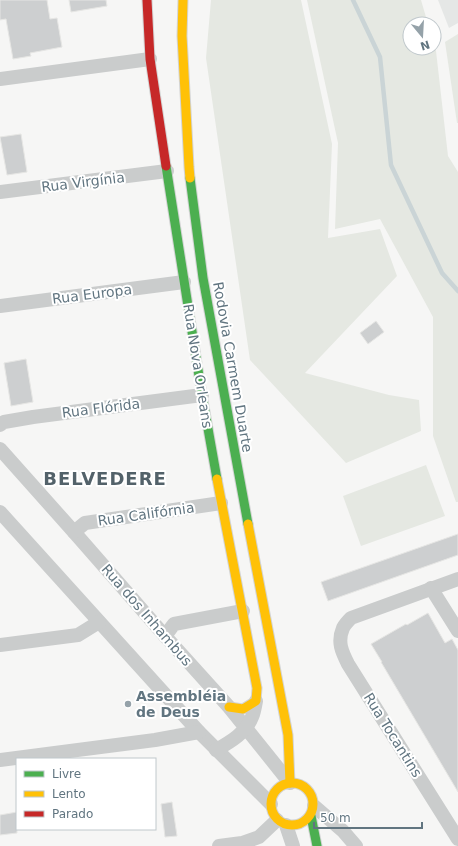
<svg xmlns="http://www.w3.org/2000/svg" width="458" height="846" font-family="'DejaVu Sans',sans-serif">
	<rect width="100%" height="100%" fill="#f6f6f5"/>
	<path fill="#e5e7e6" d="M438 0H458V23L449 28Z"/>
	<g fill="#e5e8e2">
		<path d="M211 0H301L332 144 328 238 380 229 397 276 305 373 389 395 419 400 421 431 346 463 250 360 206 58Z"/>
		<path d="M307 0H421L428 24H410V48H434V44L436 51 448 156 458 172V502H456L433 436V317L380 219 335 229 338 143Z"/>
		<path d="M458 34V123H457L445 42Z"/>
		<path d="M426 465 445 516 361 546 343 496Z"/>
	</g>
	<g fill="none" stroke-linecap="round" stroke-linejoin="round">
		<path stroke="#cad4d6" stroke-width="4.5" d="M353 0 380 57 391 165 442 273 458 291"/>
	</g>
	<g fill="#cdcfd0" stroke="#e6e6e4">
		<path d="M0 0H47L50 19 57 18 62 47 30 53 31 56 13 59 6 19 0 20Z"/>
		<path d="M69 0H106L107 6 71 12Z"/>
		<path d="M21 134 27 172 7 175 0 137Z"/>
		<path d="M376 321 384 332 368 344 360 333Z"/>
		<path d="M26 359 33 402 11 406 4 363Z"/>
		<path d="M458 534V555L328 601 321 582Z"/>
		<path d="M428 613 445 643 452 639 458 650V792L381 662H382L371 644 406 624 407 625Z"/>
		<path d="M172 802 177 836 165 837 161 804Z"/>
		<path d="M17 812V833L0 835V815Z"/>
	</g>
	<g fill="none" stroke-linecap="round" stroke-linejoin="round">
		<g stroke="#d3d4d4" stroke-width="11">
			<g id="fast">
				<path d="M166 166 202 395 217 479"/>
				<path d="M190 178 203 278 248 524"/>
				<path d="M311 816 317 846"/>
			</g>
		</g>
		<g stroke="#d3d4d4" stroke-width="11">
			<g id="slow">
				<path d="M183 0 182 36 189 167 190 178"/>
				<path d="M217 479 257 688 256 701 243 709 229 707"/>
				<path d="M248 524 288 735 290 783"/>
				<circle cx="292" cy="804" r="21"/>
			</g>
		</g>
		<g stroke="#d3d4d4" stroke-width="11">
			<path id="jam" d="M147 0 150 59 166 166"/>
		</g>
		<g stroke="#cacccc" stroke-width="14">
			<path d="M0 79 150 59"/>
			<path d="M0 192 167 171"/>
			<path d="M0 306 184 282"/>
			<path d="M0 425 4 422 33 417 202 395"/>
			<path d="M0 449 74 532 165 636 229 707 290 783"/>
			<path d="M0 512 199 732 271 804"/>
			<path d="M74 532 85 523 221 503"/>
			<path d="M458 579 351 618C348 621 345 624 343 628 337 642 342 652 348 664L458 839"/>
			<path d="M431 588 458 631"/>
			<path d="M165 636 174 624 243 611"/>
			<path d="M0 645 78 635 99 622"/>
			<path d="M216 750C230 742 246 733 252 717 254 713 255 707 256 701"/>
			<path d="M0 760 155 740 199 732"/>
			<path d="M314 806 343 831 356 846"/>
			<path d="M286 825 293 846"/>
			<path d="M219 846 242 843 259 837 277 820"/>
		</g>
		<use href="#fast" stroke="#4caf50" stroke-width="9"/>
		<use href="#slow" stroke="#ffc107" stroke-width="9"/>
		<use href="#jam" stroke="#c62828" stroke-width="9"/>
	</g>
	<circle fill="#95a2a9" stroke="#fff" stroke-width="1.5" cx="128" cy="704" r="4"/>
	<g text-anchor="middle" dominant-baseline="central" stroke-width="4" stroke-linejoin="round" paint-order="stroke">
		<g font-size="14" fill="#617580" stroke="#fff">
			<text transform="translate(83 182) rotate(-7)">Rua Virgínia</text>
			<text transform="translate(92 294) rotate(-7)">Rua Europa</text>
			<text transform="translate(198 366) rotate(81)">Rua Nova Orleans</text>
			<text transform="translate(233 367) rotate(80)">Rodovia Carmem Duarte</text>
			<text transform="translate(101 408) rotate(-7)">Rua Flórida</text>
			<text transform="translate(146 514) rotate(-8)">Rua Califórnia</text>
			<text transform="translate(147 615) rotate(49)">Rua dos Inhambus</text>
			<text transform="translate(393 735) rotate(58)">Rua Tocantins</text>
		</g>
		<g font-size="14" font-weight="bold" fill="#617580" stroke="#fff" text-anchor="start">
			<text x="136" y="696">Assembléia<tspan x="136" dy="16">de Deus</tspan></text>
		</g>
		<g font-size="18" font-weight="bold" letter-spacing="1" fill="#53626a" stroke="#fff">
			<text x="105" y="478">BELVEDERE</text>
		</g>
	</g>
	<rect x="16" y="758" width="140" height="72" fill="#ffffff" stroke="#c0c8cc"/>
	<rect x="24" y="771" width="20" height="6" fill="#4caf50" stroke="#c0c8cc"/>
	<text x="52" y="778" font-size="12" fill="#617580">Livre</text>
	<rect x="24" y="791" width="20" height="6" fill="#ffc107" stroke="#c0c8cc"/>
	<text x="52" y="798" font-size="12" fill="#617580">Lento</text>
	<rect x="24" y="811" width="20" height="6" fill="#c62828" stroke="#c0c8cc"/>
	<text x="52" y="818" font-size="12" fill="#617580">Parado</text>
	<g transform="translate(422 36) rotate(162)"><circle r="19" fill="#ffffff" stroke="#c0c8cc"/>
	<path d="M0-3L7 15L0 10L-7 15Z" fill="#95a2a9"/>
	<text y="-6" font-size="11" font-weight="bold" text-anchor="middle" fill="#617580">N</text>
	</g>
	<path d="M314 822v6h108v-6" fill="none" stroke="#617580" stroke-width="2"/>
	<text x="320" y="822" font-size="12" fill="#617580" stroke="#ffffff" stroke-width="3" paint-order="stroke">50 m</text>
</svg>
